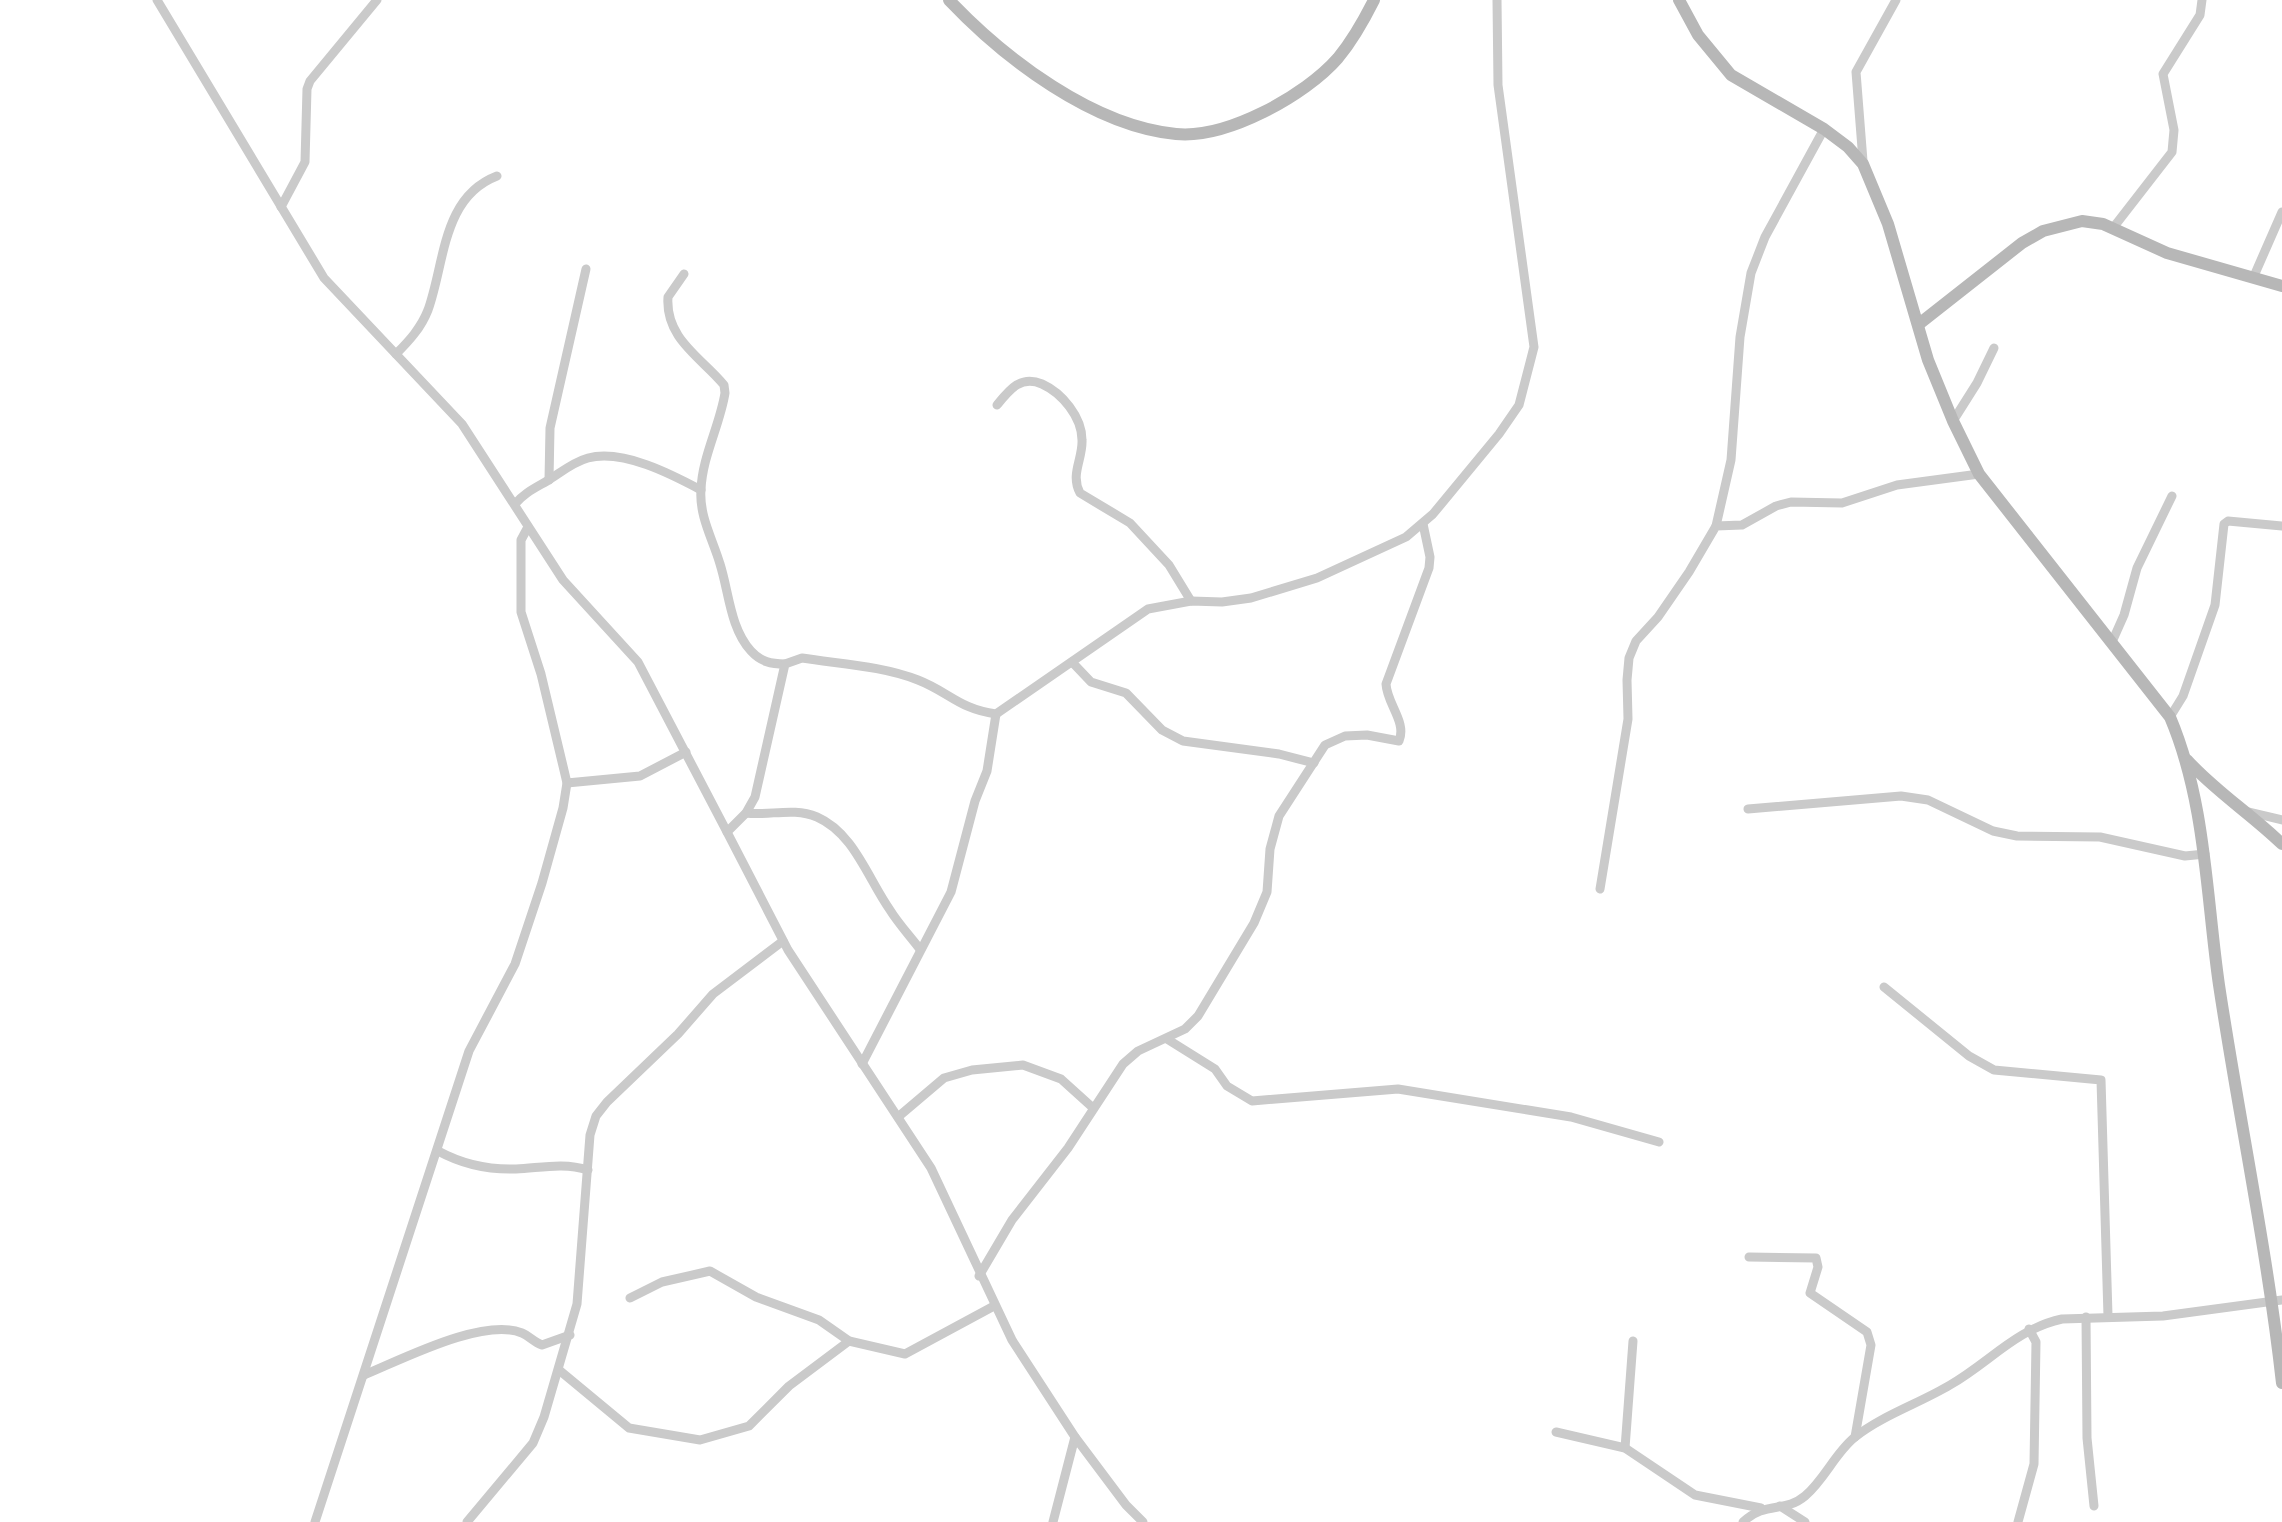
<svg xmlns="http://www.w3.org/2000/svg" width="2282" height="1522" font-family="'Archivo Narrow',sans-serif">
	<rect width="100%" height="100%" fill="#fff"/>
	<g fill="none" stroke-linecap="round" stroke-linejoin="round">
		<g stroke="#cacaca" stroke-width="9">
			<path d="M157 0 324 278 462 424 563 580 638 662 727 832"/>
			<path d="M1863 161 1856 72 1896 0"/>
			<path d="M281 207 305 162 307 89 310 81 377 0"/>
			<path d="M2113 228 2172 152 2174 130 2163 74 2200 15 2202 0"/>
			<path d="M684 274 668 297C665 339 702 358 724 385L725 393C720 425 702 457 701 490 699 516 713 540 720 564 729 592 730 628 751 651 761 662 771 664 785 664"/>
			<path d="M2254 276 2282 212"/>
			<path d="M396 354C409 341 421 328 428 310 445 263 442 197 497 176"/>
			<path d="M997 405C1010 389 1021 375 1042 384 1062 393 1082 417 1082 440 1083 459 1070 474 1080 493L1130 523 1169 565 1191 601"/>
			<path d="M1953 421 1977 383 1994 348"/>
			<path d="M549 480 550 428 586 269"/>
			<path d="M515 504C524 493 535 488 547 481 560 473 573 462 588 458 623 449 671 474 701 490"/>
			<path d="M1716 526 1731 460 1740 337 1751 273 1765 237 1824 129"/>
			<path d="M2112 642 2124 615 2137 568 2172 496"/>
			<path d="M1072 662 1091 682 1126 693 1162 730 1183 741 1279 754 1314 763"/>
			<path d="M2170 717 2183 696 2215 605 2224 524 2228 521 2282 526"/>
			<path d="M567 783 640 776 686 752"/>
			<path d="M1748 809 1901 796 1928 800 1993 831 2017 836 2100 837 2185 856 2205 854"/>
			<path d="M2249 812 2282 820"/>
			<path d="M746 813C770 816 793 807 817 817 854 833 868 879 890 910 898 923 909 935 919 948"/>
			<path d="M1600 889 1628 719 1627 680 1629 658 1636 641 1658 617 1689 572 1716 526 1742 525 1776 506 1791 502 1842 503 1897 485 1979 474"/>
			<path d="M1884 987 1969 1056 1994 1070 2101 1080 2108 1316"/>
			<path d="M1167 1039 1215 1069 1227 1086 1252 1101 1398 1089 1571 1117 1659 1142"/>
			<path d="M862 1064 951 892 975 801 987 771 996 714"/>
			<path d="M898 1117 944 1078 972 1070 1023 1065 1061 1079 1092 1107"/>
			<path d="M438 1151C462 1164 489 1170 516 1169 540 1168 563 1162 588 1170"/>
			<path d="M1749 1257 1816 1258 1818 1267 1810 1293 1867 1332 1871 1345 1855 1437"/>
			<path d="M979 1276 1012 1220 1068 1148 1123 1064 1138 1051 1185 1029 1198 1016 1254 923 1267 892 1270 849 1279 816 1325 745 1345 736 1367 735 1399 741C1407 722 1387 704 1386 684L1429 568 1430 557 1423 524"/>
			<path d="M630 1298 662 1282 710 1271 756 1297 819 1320 849 1341 905 1354 994 1306"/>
			<path d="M2086 1317 2087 1438 2094 1506"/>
			<path d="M559 1370 629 1428 700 1440 749 1426 789 1386 849 1341"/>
			<path d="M364 1375C401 1360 483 1317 522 1333 529 1336 534 1342 542 1345L570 1335"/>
			<path d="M1556 1432 1625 1448 1695 1495 1761 1508"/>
			<path d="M1625 1448 1633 1341"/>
			<path d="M1780 1506 1805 1522"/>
			<path d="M315 1522 469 1051 515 964 542 883 563 808 567 783 563 766 541 674 521 612V540L528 527"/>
			<path d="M467 1522 533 1443 544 1417 577 1304 590 1135 596 1116 607 1102 678 1034 713 994 783 941"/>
			<path d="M1053 1522 1075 1437"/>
			<path d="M1143 1522 1126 1505 1075 1437 1012 1340 931 1168 788 950 727 832 746 813 755 797 785 664 802 658C840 664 883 666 918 680 949 692 959 709 996 714L1148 609 1191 601 1222 602 1251 598 1317 578 1406 537 1433 514 1499 434 1519 405 1534 347 1498 85 1497 0"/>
			<path d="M1743 1522C1765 1501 1785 1513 1805 1496 1825 1479 1835 1453 1855 1437 1883 1415 1920 1403 1950 1385 1990 1362 2016 1329 2062 1319L2163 1316 2282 1300"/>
			<path d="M2018 1522 2034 1464 2036 1342 2029 1329"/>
		</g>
		<g stroke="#b7b7b7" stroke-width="12">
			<path d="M949 0C1005 59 1093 126 1176 134 1226 139 1305 96 1338 58 1352 41 1364 20 1374 0"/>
			<path d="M1679 0 1698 35 1731 75 1824 129 1848 147 1863 164 1888 224 1928 360 1953 421 1979 474 2170 717C2206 802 2206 895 2219 985 2239 1118 2267 1249 2282 1383"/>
			<path d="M1919 324 2022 243 2043 231 2082 221 2103 224 2167 253 2282 286"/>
			<path d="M2187 760C2215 791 2251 814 2282 844"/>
		</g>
	</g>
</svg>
